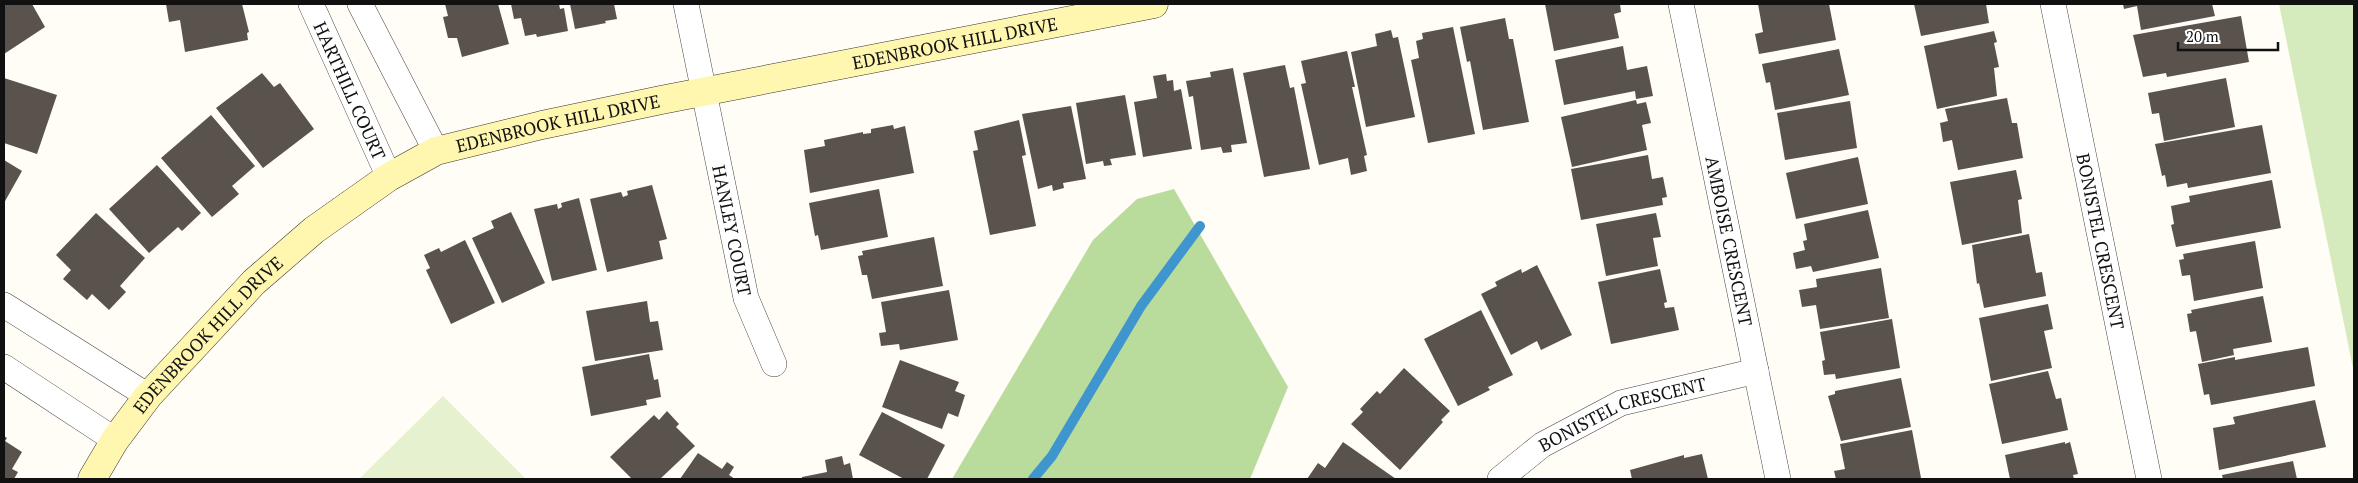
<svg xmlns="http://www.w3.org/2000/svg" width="2358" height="483" font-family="'PT Serif',serif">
	<rect width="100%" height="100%" fill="#fffdf5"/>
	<path fill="#d5ebbd" d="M2279 4H2354V373Z"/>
	<path fill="#b9dc9c" d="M1174 189 1288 387 1250 479H952L1093 240 1137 199Z"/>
	<path fill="#e6f2cf" d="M443 396 526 479H359Z"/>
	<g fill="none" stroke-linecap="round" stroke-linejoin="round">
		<path stroke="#3f96cf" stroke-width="10" d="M1033 479 1052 456 1141 306 1200 226"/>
	</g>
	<g fill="#5a524d">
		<path d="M4 4H32L45 27 4 54Z"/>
		<path d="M166 4H242L249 32 247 33 248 40 185 52 180 20 169 22Z"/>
		<path d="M445 4H498L509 44 462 57 457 38H448L443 17 448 16Z"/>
		<path d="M511 4H559L560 9 564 8 568 31 537 37 536 34 525 36 521 18 514 19Z"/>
		<path d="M570 4H614L617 19 605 21 606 23 575 29Z"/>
		<path d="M1545 4H1620L1621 12 1614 14 1619 38 1554 51Z"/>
		<path d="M1758 4H1829L1836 40 1759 54 1755 34 1763 32Z"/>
		<path d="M1914 4H1986L1989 23 1921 36Z"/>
		<path d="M2123 4H2212L2215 16 2141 30 2137 6 2124 9Z"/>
		<path d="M2241 16 2249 62 2167 77 2166 73 2143 77 2133 35Z"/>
		<path d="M1505 18 1509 39H1513L1529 122 1483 130 1470 61 1467 62 1460 27Z"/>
		<path d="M1453 27 1475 134 1428 143 1411 60 1419 58 1416 41 1423 39 1422 33Z"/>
		<path d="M1391 30 1393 38 1398 37 1415 117 1366 127 1351 52 1377 46 1375 34Z"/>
		<path d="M1994 31 1997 42 1994 43 1999 67 1994 68 1997 96 1937 109 1924 46Z"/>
		<path d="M1623 46 1627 70 1647 66 1653 96 1636 99 1635 91 1564 105 1555 60Z"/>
		<path d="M1839 49 1849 95 1775 110 1770 82 1766 83 1762 64Z"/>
		<path d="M1347 51 1355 87H1352L1367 155 1364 156 1367 171 1351 175 1348 158 1319 165 1301 84 1306 83 1301 61Z"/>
		<path d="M1285 65 1290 88 1294 87 1310 169 1264 177 1243 73Z"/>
		<path d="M1233 68 1247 143 1231 145 1232 152 1223 153 1221 147 1201 150 1193 96 1189 97 1186 81 1211 77 1210 72Z"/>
		<path d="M262 73 274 87 280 83 314 129 263 168 216 108Z"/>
		<path d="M1166 74 1167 81 1173 80 1174 91 1181 89 1192 149 1143 157 1134 102 1157 98 1153 76Z"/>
		<path d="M4 78 57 95 37 154 4 143Z"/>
		<path d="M2226 78 2235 127 2164 141 2159 113 2152 114 2148 93Z"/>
		<path d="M1125 95 1136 155 1110 159 1112 165 1104 166 1103 161 1086 164 1076 103Z"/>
		<path d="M2007 98 2012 123H2017L2023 158 1958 170 1952 140 1943 142 1940 123 1948 121 1945 109Z"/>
		<path d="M1636 100 1637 104 1646 102 1651 123 1642 125 1647 150 1572 167 1561 117Z"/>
		<path d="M1850 101 1857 148 1785 160 1777 113Z"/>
		<path d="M1071 106 1086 179 1063 183 1064 188 1053 191 1052 185 1038 189 1022 114Z"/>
		<path d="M211 115 255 166 232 186 239 194 212 217 161 158Z"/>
		<path d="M1019 120 1026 155 1022 156 1036 226 990 235 973 151 978 150 974 131Z"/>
		<path d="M893 125 894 129 905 126 914 173 810 193 804 150 825 146 824 140 863 132V134L871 133V129Z"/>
		<path d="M2262 125 2271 173 2188 188 2187 183 2167 187 2165 175 2162 176 2155 144Z"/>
		<path d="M1648 155 1652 179 1663 177 1667 197 1662 198 1663 205 1581 220 1571 169Z"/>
		<path d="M1858 157 1868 204 1796 219 1786 173Z"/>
		<path d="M4 160 22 171 4 203Z"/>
		<path d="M157 165 201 213 182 231 178 227 149 253 109 209Z"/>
		<path d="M2016 170 2022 199 2018 200 2022 233 1962 245 1950 182Z"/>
		<path d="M2272 180 2281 228 2176 247 2171 225 2174 224 2171 206 2190 202 2189 196Z"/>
		<path d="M652 185 667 239 659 241 663 259 607 272 590 199 621 192 623 197 628 195 627 191Z"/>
		<path d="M879 189 888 237 821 250 818 235 815 236 809 203Z"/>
		<path d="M579 198 597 270 552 281 534 209 557 204 558 209 562 207 561 203Z"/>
		<path d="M1868 210 1879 258 1813 272 1811 266 1796 269 1793 253 1805 250 1803 241 1807 240 1804 224Z"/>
		<path d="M511 212 545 283 502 303 472 238 494 228 491 221Z"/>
		<path d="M96 213 145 258 120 286 126 292 109 310 92 294 87 300 63 279 71 270 56 255Z"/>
		<path d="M1656 213 1661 237 1653 238 1658 266 1606 276 1596 224Z"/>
		<path d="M2029 234 2036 273 2042 272 2046 296 1984 308 1979 283 1977 284 1972 245Z"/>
		<path d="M934 237 943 286 872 299 867 275H862L858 256 863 255 862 251Z"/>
		<path d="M465 240 495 303 451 324 426 270 430 268 424 255 439 248 441 252Z"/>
		<path d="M2255 241 2263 288 2194 301 2190 275 2182 276 2179 260 2184 259 2183 254Z"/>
		<path d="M1537 265 1572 335 1541 350 1537 341 1511 355 1481 294 1497 286 1495 282 1521 269 1522 273Z"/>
		<path d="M1881 268 1889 318 1820 329 1816 305 1802 307 1799 290 1817 287 1816 279Z"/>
		<path d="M1660 269 1667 302 1664 303 1665 308 1674 307 1679 330 1611 344 1598 282Z"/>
		<path d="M949 290 958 340 900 350 899 344 881 346 879 333 886 332 881 302Z"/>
		<path d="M2263 296 2272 342 2233 349 2234 355 2202 362 2196 331 2190 332 2187 314 2192 313 2191 310Z"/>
		<path d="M647 301 650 322 658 321 663 350 595 361 586 311Z"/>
		<path d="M2048 304 2053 329 2044 331 2052 368 1991 381 1979 318Z"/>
		<path d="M1481 310 1513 375 1488 387 1490 390 1458 406 1424 339Z"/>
		<path d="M1892 319 1900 368 1836 379 1835 374 1824 375 1822 361 1825 360 1820 332Z"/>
		<path d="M2308 347 2315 386 2211 405 2209 394 2204 395 2198 364 2235 357V360Z"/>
		<path d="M649 354 654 380 658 379 661 397 646 400 647 405 591 416 582 367Z"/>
		<path d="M900 360 959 382 955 391 965 395 958 417 948 413 942 429 882 407Z"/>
		<path d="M1404 368 1450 411 1441 420 1443 422 1400 470 1351 424 1363 412 1360 409 1377 391 1380 394Z"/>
		<path d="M2048 371 2056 399 2061 398 2068 430 2002 444 1989 384Z"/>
		<path d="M1901 378 1911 427 1841 441 1828 396 1835 394V391Z"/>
		<path d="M2315 400 2326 447 2219 470 2213 428 2235 424 2233 417Z"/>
		<path d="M667 411 679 424 676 427 695 446 660 479H632L610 457 654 415 659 420Z"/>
		<path d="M882 412 945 445 927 479H904L859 455Z"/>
		<path d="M1912 430 1921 478 1836 479 1834 471 1845 469 1840 444Z"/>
		<path d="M4 436 7 438 5 441 22 452 12 469 18 472 14 479H4Z"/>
		<path d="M1343 442 1396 479H1307L1318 463 1325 468Z"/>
		<path d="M2065 442V444L2070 442 2078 474 2073 475 2074 479H2010L2005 455Z"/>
		<path d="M698 453 722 469 727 462 734 467 729 475 735 479H680Z"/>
		<path d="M1702 454 1708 479H1632L1630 470 1684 455V458Z"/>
		<path d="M842 456 844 465 850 463 853 479H802V477L827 472 825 460Z"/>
		<path d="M2293 461 2297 479H2223L2222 475Z"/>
	</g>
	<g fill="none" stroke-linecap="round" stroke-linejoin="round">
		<g stroke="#444" stroke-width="26">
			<g id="street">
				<path id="s1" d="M311 4 389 177"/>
				<path d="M360 4 436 151"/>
				<path id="s2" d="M686 4 746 298 774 364"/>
				<path id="s3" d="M1681 4 1778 479"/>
				<path id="s4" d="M2053 4 2149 479"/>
				<path d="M4 305 148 396"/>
				<path d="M4 367 115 440"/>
				<path id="s5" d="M1500 479 1542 445 1621 403 1756 371"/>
			</g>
		</g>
		<g stroke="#333" stroke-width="29">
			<g id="secondary">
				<path id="s6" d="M92 479 115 440 148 396 254 282 314 230 389 177 436 151 542 125 661 100 1154 4"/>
			</g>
		</g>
		<use href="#street" stroke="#fff" stroke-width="25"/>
		<use href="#secondary" stroke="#fff6b0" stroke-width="28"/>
	</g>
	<g text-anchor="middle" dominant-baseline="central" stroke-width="5" stroke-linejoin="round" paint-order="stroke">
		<g font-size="18" fill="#111" stroke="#fff">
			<text stroke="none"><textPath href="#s6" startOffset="1011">EDENBROOK HILL DRIVE</textPath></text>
			<text stroke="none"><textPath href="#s1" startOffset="95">HARTHILL COURT</textPath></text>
			<text stroke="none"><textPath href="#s6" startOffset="606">EDENBROOK HILL DRIVE</textPath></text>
			<text stroke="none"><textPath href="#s2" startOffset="231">HANLEY COURT</textPath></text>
			<text stroke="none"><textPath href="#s3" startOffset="242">AMBOISE CRESCENT</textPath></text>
			<text stroke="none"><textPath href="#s4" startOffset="242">BONISTEL CRESCENT</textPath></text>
			<text stroke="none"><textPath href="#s6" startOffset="186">EDENBROOK HILL DRIVE</textPath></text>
			<text stroke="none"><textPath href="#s5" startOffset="141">BONISTEL CRESCENT</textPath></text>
		</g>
	</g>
	<rect width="2358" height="483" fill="none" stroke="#111111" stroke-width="10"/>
	<path d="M2178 42v8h100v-8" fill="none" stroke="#111111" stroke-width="2.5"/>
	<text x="2186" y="42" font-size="15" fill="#111111" stroke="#ffffff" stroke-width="4" paint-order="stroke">20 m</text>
</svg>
